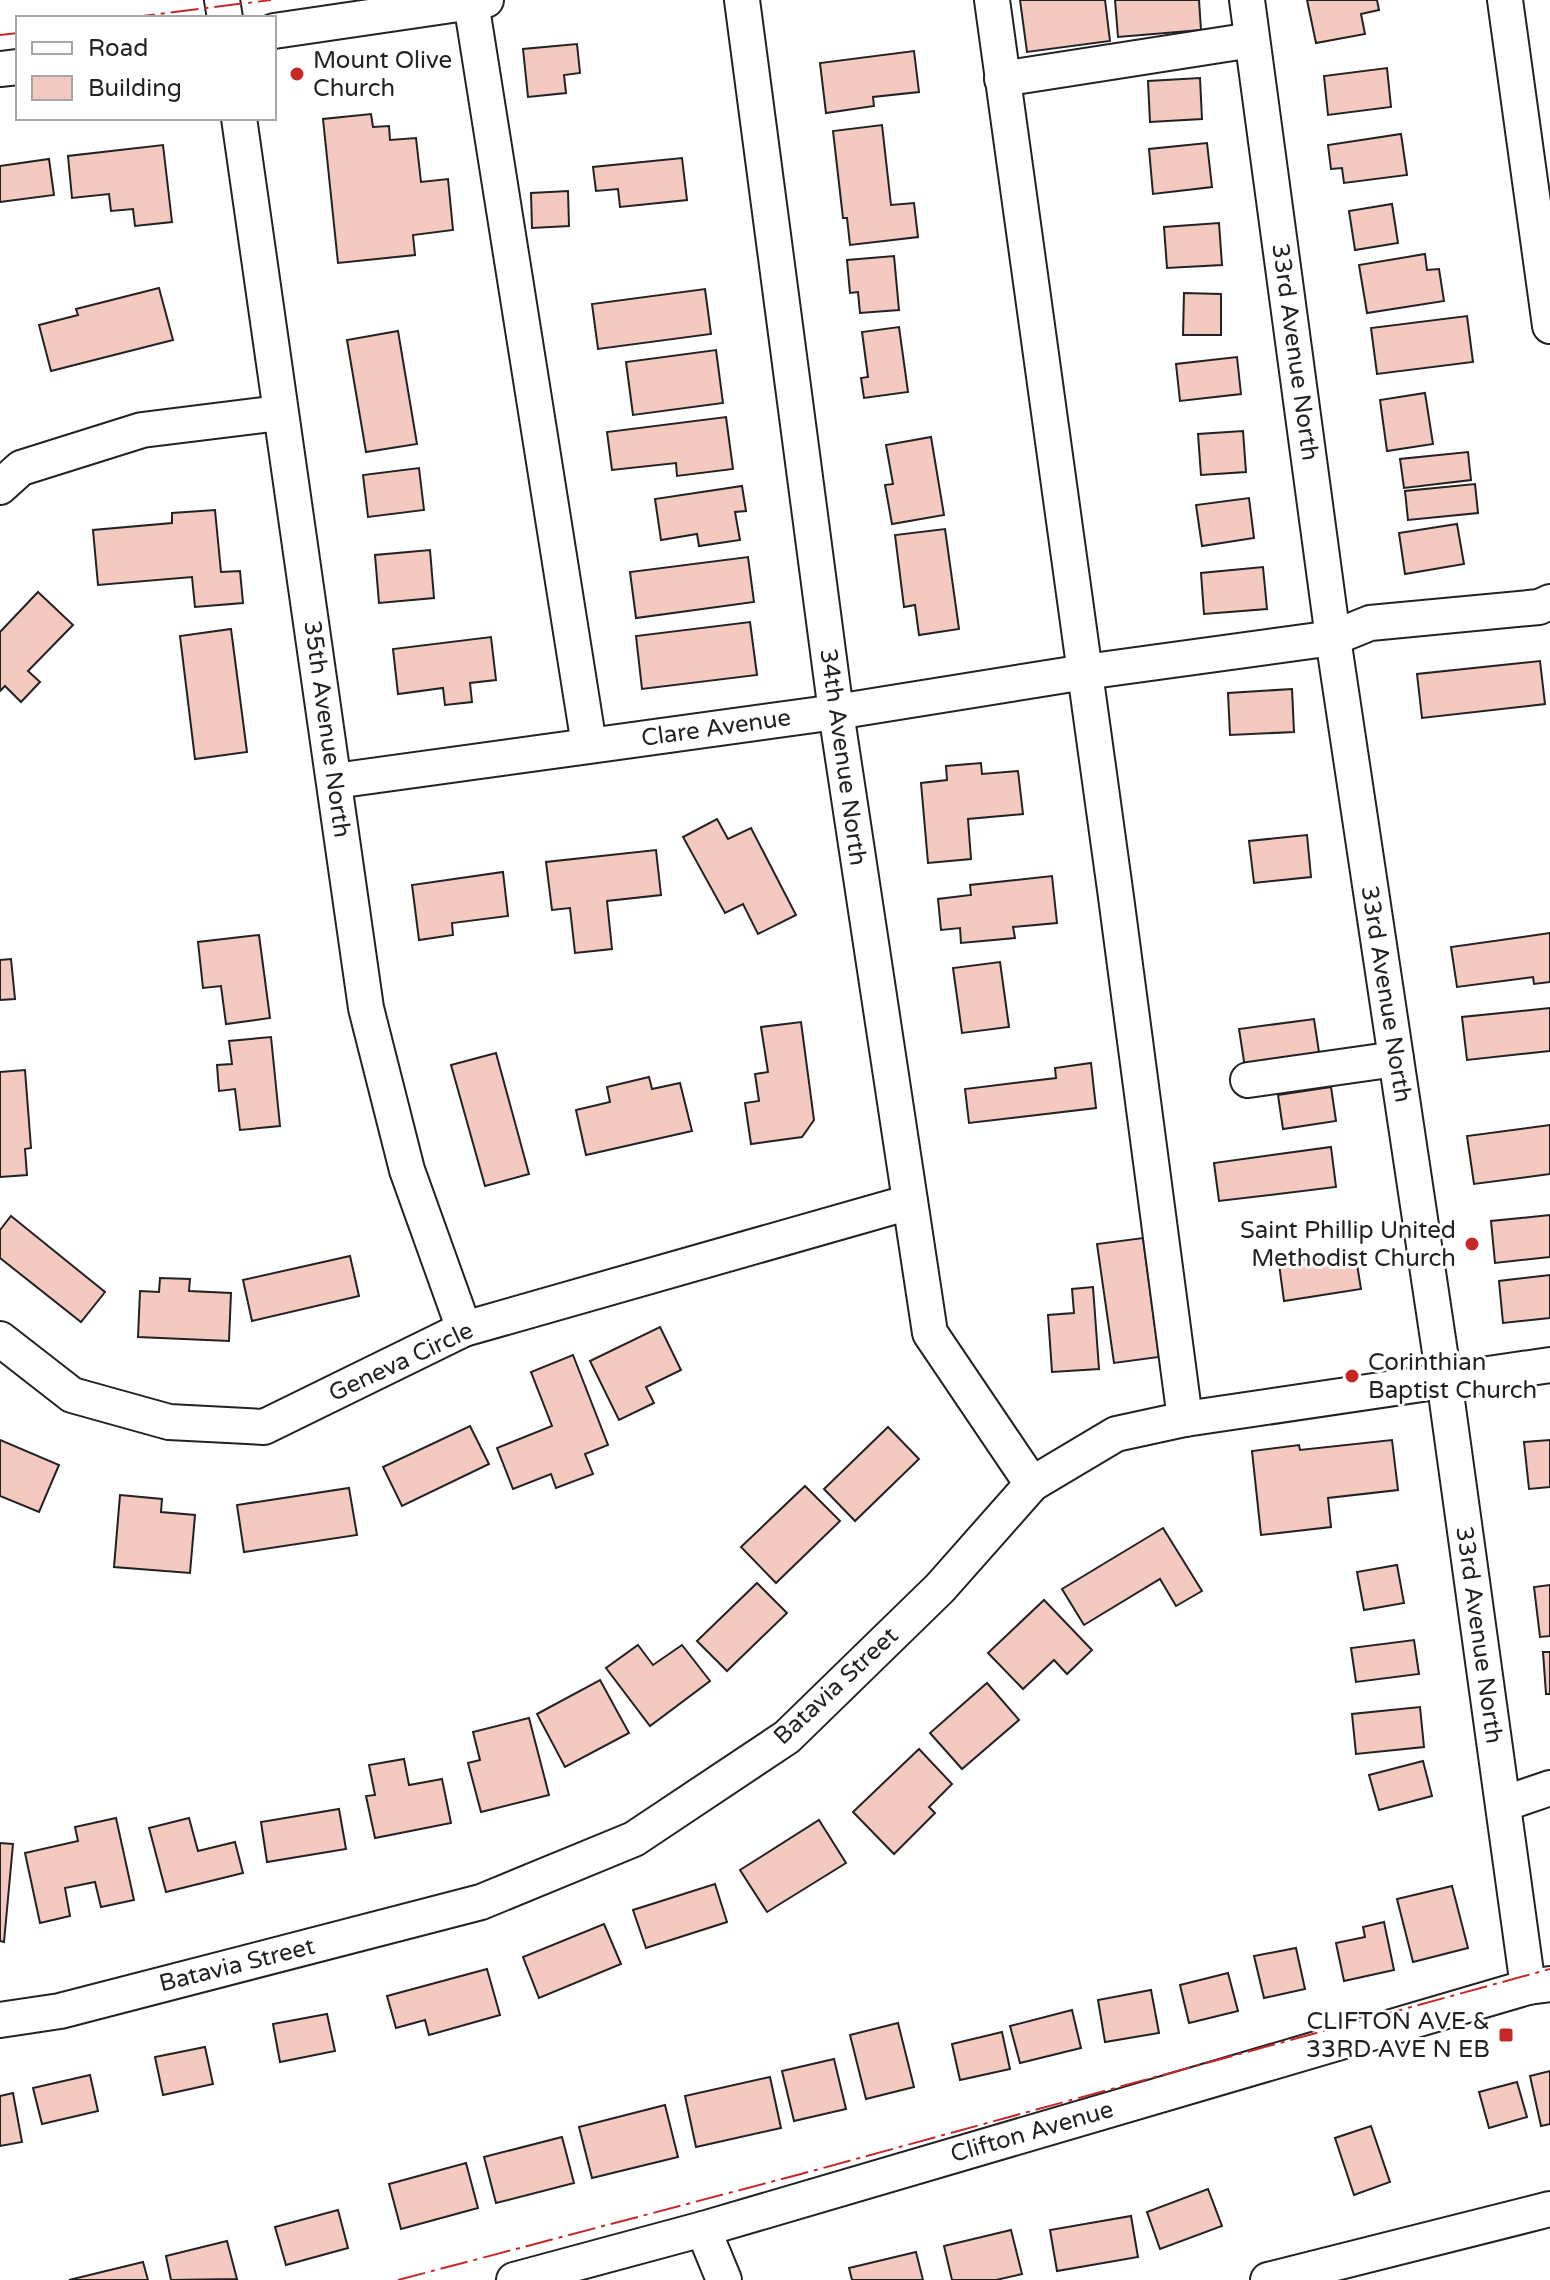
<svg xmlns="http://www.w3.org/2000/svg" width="1550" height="2280" font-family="'Varela Round',sans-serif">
	<rect width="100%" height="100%" fill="#fff"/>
	<g fill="#f3c9c0" stroke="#222" stroke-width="2">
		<path d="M1020 0H1105L1110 41 1027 52Z"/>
		<path d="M1115 0H1199L1201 30 1118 37Z"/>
		<path d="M1307 0H1377L1379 10 1361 14 1365 34 1316 43Z"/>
		<path d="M577 44 580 73 564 75 566 93 528 97 523 49Z"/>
		<path d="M914 51 919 92 873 97 874 106 826 113 820 63Z"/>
		<path d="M1387 68 1391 107 1328 115 1324 76Z"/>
		<path d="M1200 78 1202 119 1150 122 1148 81Z"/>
		<path d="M371 114 373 127 389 126 390 140 416 138 421 182 448 179 453 230 413 235 415 255 338 263 323 119Z"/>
		<path d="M882 125 891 205 914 203 918 237 850 245 847 218H843L833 131Z"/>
		<path d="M1401 134 1407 175 1344 183 1342 168 1331 169 1328 145Z"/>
		<path d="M1207 143 1212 187 1153 194 1149 149Z"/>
		<path d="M163 145 172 222 135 226 133 209 111 211 109 194 72 198 68 156Z"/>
		<path d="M682 158 687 200 620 207 618 189 596 191 593 167Z"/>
		<path d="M49 159 54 195 0 202V166Z"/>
		<path d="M568 191 569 226 532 228 531 193Z"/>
		<path d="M1392 204 1398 243 1355 250 1349 211Z"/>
		<path d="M1219 223 1222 265 1167 268 1164 227Z"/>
		<path d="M1425 254 1427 270 1439 269 1444 301 1367 313 1359 265Z"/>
		<path d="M894 256 899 310 860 313 858 292 850 293 847 260Z"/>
		<path d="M159 288 173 340 51 371 39 325 78 315 76 309Z"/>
		<path d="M705 289 711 334 598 349 592 304Z"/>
		<path d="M1184 293 1221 294V335H1183Z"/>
		<path d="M1467 316 1473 362 1377 374 1371 328Z"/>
		<path d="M899 327 908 392 864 398 861 378 868 377 862 332Z"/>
		<path d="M398 331 417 444 366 452 347 340Z"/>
		<path d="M716 350 723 403 633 415 626 362Z"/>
		<path d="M1237 357 1241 394 1180 401 1176 364Z"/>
		<path d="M1425 393 1433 444 1387 451 1380 400Z"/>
		<path d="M726 417 733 469 677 476 676 463 612 470 607 432Z"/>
		<path d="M1243 431 1246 472 1201 475 1198 434Z"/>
		<path d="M931 437 944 515 892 524 885 485 893 484 886 445Z"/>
		<path d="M1468 452 1471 480 1404 488 1400 459Z"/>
		<path d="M419 468 424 510 368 517 363 475Z"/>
		<path d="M1475 484 1478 513 1408 520 1405 491Z"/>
		<path d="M742 486 746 511 735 512 740 540 699 546 697 534 661 540 655 499Z"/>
		<path d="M1249 498 1254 538 1202 546 1196 505Z"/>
		<path d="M215 510 221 572 240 571 243 603 195 607 192 577 98 585 93 530 172 523V513Z"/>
		<path d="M1457 524 1464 564 1405 574 1399 533Z"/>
		<path d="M945 529 959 629 919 635 915 605 904 607 895 535Z"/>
		<path d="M430 550 434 598 379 603 375 555Z"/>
		<path d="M748 557 754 602 636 618 630 572Z"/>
		<path d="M1263 567 1267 609 1204 614 1201 573Z"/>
		<path d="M38 592 73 625 28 671 40 682 21 702 5 686 0 691V632Z"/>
		<path d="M750 622 757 675 642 689 636 636Z"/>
		<path d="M231 629 247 752 195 759 180 636Z"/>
		<path d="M491 637 496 680 470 683 472 702 445 705 443 688 398 694 393 649Z"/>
		<path d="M1540 661 1545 704 1422 718 1417 674Z"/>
		<path d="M1292 689 1294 732 1230 735 1228 693Z"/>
		<path d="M981 763 982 774 1018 771 1023 814 968 819 971 859 928 863 921 783 947 780 946 766Z"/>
		<path d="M717 819 728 839 751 828 796 915 758 934 743 904 725 913 683 837Z"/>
		<path d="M1307 835 1311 877 1254 883 1249 841Z"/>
		<path d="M656 850 661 895 607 901 612 949 575 953 570 908 552 910 546 862Z"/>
		<path d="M503 872 508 916 452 923 453 935 419 940 412 885Z"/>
		<path d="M1052 876 1057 923 1013 927 1015 938 961 943 960 928 941 930 938 899 971 895 970 885Z"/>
		<path d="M1550 933V982L1534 984 1533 977 1457 987 1451 947Z"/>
		<path d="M259 935 270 1018 226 1024 221 986 203 988 198 942Z"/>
		<path d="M11 959 15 999 0 1000V960Z"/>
		<path d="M1000 962 1009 1027 962 1033 953 968Z"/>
		<path d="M1550 1008V1051L1467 1060 1462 1017Z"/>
		<path d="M1314 1019 1320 1059 1245 1068 1239 1029Z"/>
		<path d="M801 1022 814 1120 802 1137 751 1144 745 1103 759 1101 755 1074 768 1072 761 1027Z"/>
		<path d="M271 1037 280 1126 240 1130 235 1089 219 1091 217 1065 232 1064 229 1041Z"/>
		<path d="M496 1053 529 1174 485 1186 451 1065Z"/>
		<path d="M1091 1063 1096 1108 969 1123 965 1089 1056 1078 1055 1068Z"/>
		<path d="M25 1070 31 1148 25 1149 27 1175 0 1177V1072Z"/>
		<path d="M649 1077 652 1089 680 1083 692 1131 586 1155 576 1110 610 1102 607 1087Z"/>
		<path d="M1331 1087 1336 1121 1283 1129 1278 1095Z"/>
		<path d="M1550 1125V1174L1474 1184 1467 1136Z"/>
		<path d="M1331 1147 1336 1187 1219 1201 1214 1163Z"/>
		<path d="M1550 1215V1257L1495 1263 1491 1221Z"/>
		<path d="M11 1216 105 1292 81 1322 0 1258V1230Z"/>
		<path d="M1143 1238 1159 1357 1114 1363 1097 1244Z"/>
		<path d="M1355 1252 1361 1289 1284 1301 1279 1264Z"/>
		<path d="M350 1256 359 1296 252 1321 243 1280Z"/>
		<path d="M1550 1275V1318L1503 1323 1499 1281Z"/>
		<path d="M160 1278 190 1279 189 1291 231 1293 229 1341 138 1337 140 1291 159 1292Z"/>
		<path d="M1093 1287 1099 1369 1052 1372 1048 1315 1074 1313 1072 1289Z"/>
		<path d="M660 1327 681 1370 646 1387 654 1403 619 1420 590 1361Z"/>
		<path d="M573 1355 608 1445 585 1454 593 1474 556 1488 551 1474 513 1489 497 1448 552 1426 531 1372Z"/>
		<path d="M470 1426 489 1464 402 1506 383 1467Z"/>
		<path d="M888 1427 919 1459 855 1521 824 1489Z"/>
		<path d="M0 1440 59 1465 39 1512 0 1496Z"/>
		<path d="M1392 1440 1398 1490 1328 1498 1331 1527 1261 1535 1252 1451 1299 1445 1300 1450Z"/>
		<path d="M1550 1440V1487L1529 1489 1524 1442Z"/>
		<path d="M805 1486 840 1521 776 1583 741 1547Z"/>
		<path d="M349 1488 357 1535 244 1552 237 1505Z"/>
		<path d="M120 1495 162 1499 161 1512 195 1515 190 1573 114 1567Z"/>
		<path d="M1163 1528 1202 1591 1176 1606 1160 1579 1084 1625 1062 1589Z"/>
		<path d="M1397 1565 1404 1603 1364 1610 1357 1572Z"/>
		<path d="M757 1583 787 1613 727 1671 697 1641Z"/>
		<path d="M1550 1585V1636L1540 1637 1534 1587Z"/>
		<path d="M1044 1600 1092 1650 1067 1674 1054 1660 1023 1689 988 1653Z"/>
		<path d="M1414 1640 1419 1674 1356 1682 1351 1648Z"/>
		<path d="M638 1645 653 1665 682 1645 710 1681 650 1726 606 1668Z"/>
		<path d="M1543 1652H1550V1694H1546Z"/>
		<path d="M600 1680 629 1733 565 1767 537 1714Z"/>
		<path d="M987 1683 1019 1720 962 1769 930 1733Z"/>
		<path d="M1420 1707 1424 1747 1356 1754 1352 1714Z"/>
		<path d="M529 1718 549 1795 481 1812 468 1763 480 1760 473 1732Z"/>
		<path d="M919 1749 952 1784 929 1807 935 1813 894 1854 853 1812Z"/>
		<path d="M404 1759 409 1785 442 1779 451 1823 375 1838 366 1796 375 1795 369 1765Z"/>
		<path d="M1423 1761 1432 1796 1379 1810 1369 1775Z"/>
		<path d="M339 1809 346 1849 267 1862 261 1822Z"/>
		<path d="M116 1818 134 1900 101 1907 95 1882 65 1888 70 1916 40 1923 25 1853 78 1841 75 1827Z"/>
		<path d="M189 1818 198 1851 235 1842 243 1873 166 1892 149 1828Z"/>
		<path d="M819 1820 846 1863 767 1912 740 1870Z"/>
		<path d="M0 1843 13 1844 4 1942 0 1941Z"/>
		<path d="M715 1884 727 1922 646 1948 633 1910Z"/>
		<path d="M1452 1886 1468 1948 1413 1962 1397 1899Z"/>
		<path d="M1384 1922 1394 1970 1344 1981 1336 1943 1365 1937 1363 1927Z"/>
		<path d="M604 1924 621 1964 539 1998 523 1957Z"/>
		<path d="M1296 1948 1305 1989 1264 1998 1254 1956Z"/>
		<path d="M487 1969 500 2015 429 2035 425 2020 396 2028 387 1996Z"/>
		<path d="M1228 1973 1238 2011 1189 2023 1180 1985Z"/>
		<path d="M1151 1990 1159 2033 1105 2042 1098 2000Z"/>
		<path d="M1072 2010 1081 2048 1020 2063 1010 2026Z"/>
		<path d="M327 2014 335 2051 280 2062 273 2024Z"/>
		<path d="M898 2023 914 2087 866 2099 850 2035Z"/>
		<path d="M1002 2032 1010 2069 960 2080 952 2044Z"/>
		<path d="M205 2047 213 2084 163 2095 155 2057Z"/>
		<path d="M834 2059 846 2109 794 2121 782 2071Z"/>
		<path d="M1550 2071V2124L1541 2126 1530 2076Z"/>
		<path d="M90 2075 98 2111 42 2124 33 2088Z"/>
		<path d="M770 2077 781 2128 696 2147 685 2096Z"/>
		<path d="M1517 2082 1527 2117 1489 2128 1479 2092Z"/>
		<path d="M13 2093 22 2142 0 2146V2096Z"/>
		<path d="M665 2105 678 2157 592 2178 579 2127Z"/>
		<path d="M1371 2126 1390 2182 1354 2195 1335 2138Z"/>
		<path d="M562 2137 574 2183 496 2203 484 2157Z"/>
		<path d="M466 2163 478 2208 401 2229 389 2184Z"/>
		<path d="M1208 2189 1222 2226 1160 2249 1147 2212Z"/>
		<path d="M338 2210 348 2248 286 2265 275 2227Z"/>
		<path d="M1131 2216 1138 2257 1057 2271 1050 2230Z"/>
		<path d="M1011 2230 1022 2274 996 2280H952L944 2246Z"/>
		<path d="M227 2241 237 2279 171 2280 166 2256Z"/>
		<path d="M916 2252 923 2280H852L849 2268Z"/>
		<path d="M143 2262 148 2280H69Z"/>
	</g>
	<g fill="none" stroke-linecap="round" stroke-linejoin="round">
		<g stroke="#222" stroke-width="38">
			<g id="minor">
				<path d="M222 0 225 18"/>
				<path d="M742 0 836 712 930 1333 1032 1484"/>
				<path d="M992 0 1116 897 1185 1419"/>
				<path d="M1247 0 1333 638 1444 1379 1528 1987"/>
				<path d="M1505 0 1550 326"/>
				<path d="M471 2 589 745"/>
				<path d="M274 31 486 0"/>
				<path d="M0 69 18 67"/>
				<path d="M1002 79 1252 40"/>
				<path d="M239 118 366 1008 407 1170 464 1329"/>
				<path d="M0 487 21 468 142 430 280 413"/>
				<path d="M335 781 836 712 1085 672 1333 638 1370 623 1539 607 1550 602"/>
				<path d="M1248 1080 1396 1059"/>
				<path d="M0 1339 72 1395 169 1422 264 1427 464 1329 910 1202"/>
				<path d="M1503 1804 1550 1788"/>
				<path d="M0 2020 60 2011 481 1902 634 1839 787 1737 940 1588 1032 1484 1116 1434 1185 1419 1550 1365"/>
				<path d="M703 2229 724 2280"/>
				<path d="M514 2280 703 2229 1528 1987 1550 1984"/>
				<path d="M1268 2280 1550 2209"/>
			</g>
		</g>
		<use href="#minor" stroke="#fff" stroke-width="34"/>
		<g stroke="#c62828" stroke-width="2" stroke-dasharray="28 6 4 6" stroke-linecap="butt">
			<path d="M127 18 271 0"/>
			<path d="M0 35 18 33"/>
			<path d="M398 2280 801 2174 1550 1969"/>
		</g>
	</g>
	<g fill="#c62828" stroke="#fff" stroke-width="3">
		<circle cx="297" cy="74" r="8"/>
		<circle cx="1472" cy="1244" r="8"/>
		<circle cx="1352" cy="1376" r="8"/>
		<rect x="1498" y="2027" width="16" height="16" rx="4"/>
	</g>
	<g text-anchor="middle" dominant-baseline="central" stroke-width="6" stroke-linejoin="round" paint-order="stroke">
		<g font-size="24" fill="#222" stroke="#fff" text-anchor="start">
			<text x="313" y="60">Mount Olive<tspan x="313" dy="28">Church</tspan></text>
			<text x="1456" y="1230" text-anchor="end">Saint Phillip United<tspan x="1456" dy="28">Methodist Church</tspan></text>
			<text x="1368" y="1362">Corinthian<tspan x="1368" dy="28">Baptist Church</tspan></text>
			<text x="1490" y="2021" text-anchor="end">CLIFTON AVE &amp;<tspan x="1490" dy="28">33RD AVE N EB</tspan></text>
		</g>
		<g font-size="24" fill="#222" stroke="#fff">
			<text transform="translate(1295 352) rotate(82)">33rd Avenue North</text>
			<text transform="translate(716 728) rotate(-8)">Clare Avenue</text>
			<text transform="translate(327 729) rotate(82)">35th Avenue North</text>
			<text transform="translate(843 757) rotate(82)">34th Avenue North</text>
			<text transform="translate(1386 994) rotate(81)">33rd Avenue North</text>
			<text transform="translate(401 1362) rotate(-25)">Geneva Circle</text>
			<text transform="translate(1479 1635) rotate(82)">33rd Avenue North</text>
			<text transform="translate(836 1686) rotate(-43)">Batavia Street</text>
			<text transform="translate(237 1965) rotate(-14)">Batavia Street</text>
			<text transform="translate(1032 2132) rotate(-16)">Clifton Avenue</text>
		</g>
	</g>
	<rect x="16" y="16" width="260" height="104" fill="#ffffff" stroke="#a7a7a7" stroke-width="2"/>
	<rect x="32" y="42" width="40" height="12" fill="#ffffff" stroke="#a7a7a7" stroke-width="2"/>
	<text x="88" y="56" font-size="24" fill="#222222">Road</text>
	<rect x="32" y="76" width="40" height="24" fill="#f3c9c0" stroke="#a7a7a7" stroke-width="2"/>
	<text x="88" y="96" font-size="24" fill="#222222">Building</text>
</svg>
